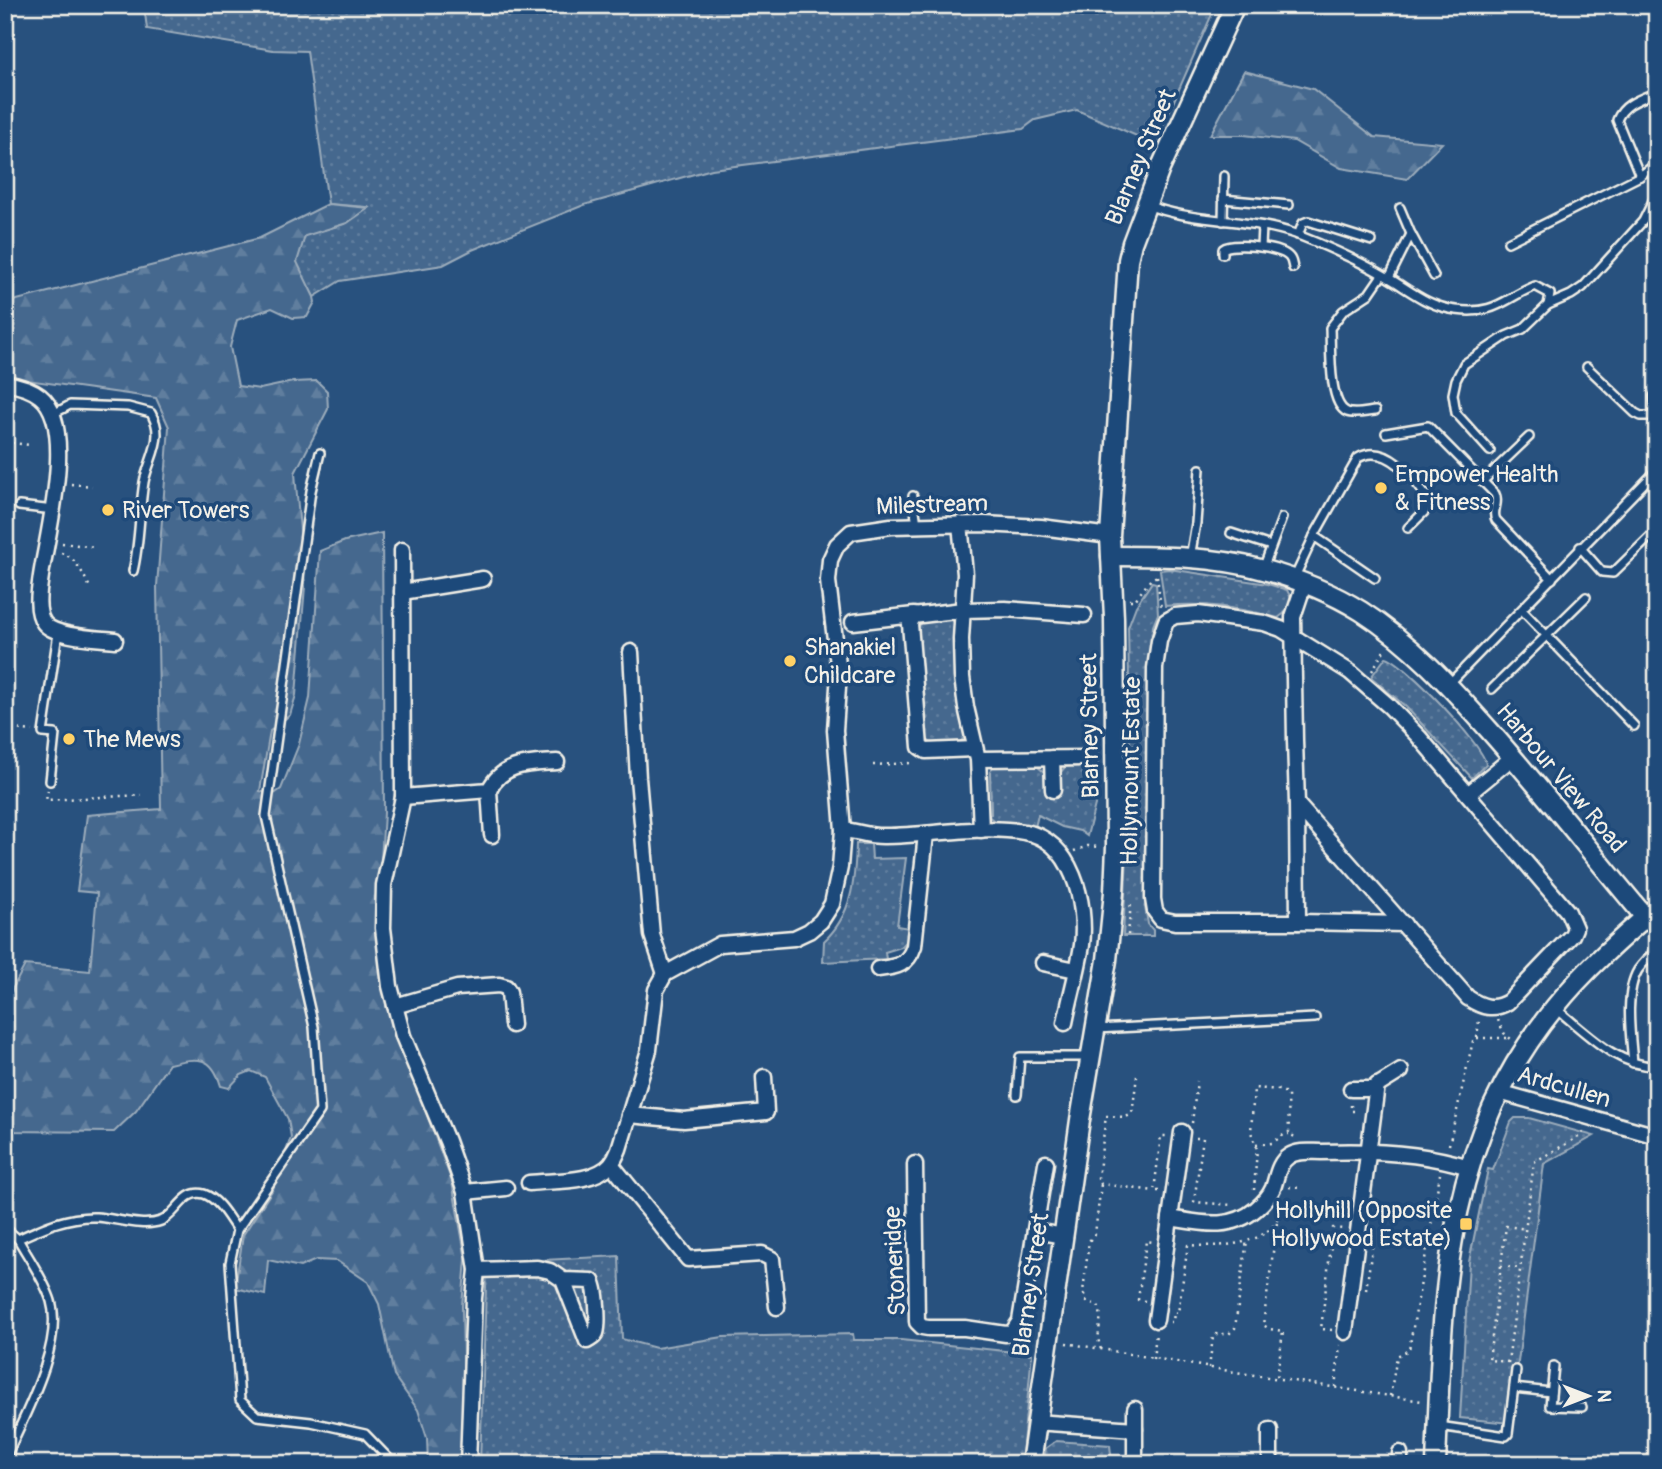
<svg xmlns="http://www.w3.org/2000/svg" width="1662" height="1469" font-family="Pangolin,sans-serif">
	<defs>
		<pattern id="grass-dots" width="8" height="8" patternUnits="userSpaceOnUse" patternTransform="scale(1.75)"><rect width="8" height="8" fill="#45688e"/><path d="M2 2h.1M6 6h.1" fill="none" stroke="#607e9e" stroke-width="1.8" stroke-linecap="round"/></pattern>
		<pattern id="forest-firs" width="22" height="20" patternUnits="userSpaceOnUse" patternTransform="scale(1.75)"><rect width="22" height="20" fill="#45688e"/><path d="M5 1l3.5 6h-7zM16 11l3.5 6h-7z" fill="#607e9e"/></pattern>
	</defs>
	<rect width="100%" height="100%" fill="#28517e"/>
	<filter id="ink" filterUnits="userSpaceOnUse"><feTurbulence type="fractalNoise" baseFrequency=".0143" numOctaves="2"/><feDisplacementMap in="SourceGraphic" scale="14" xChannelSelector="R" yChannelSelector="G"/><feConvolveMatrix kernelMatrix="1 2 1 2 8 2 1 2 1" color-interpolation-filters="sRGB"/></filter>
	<g filter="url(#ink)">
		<g fill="url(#grass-dots)" stroke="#9cacbb" stroke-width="2">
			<path d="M144 5H1216L1155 144 1077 110 1035 120 1023 129 712 169 584 205 472 250 443 265 340 281 314 297 296 263 305 235 347 223 367 207 328 204 307 51 273 50 147 29Z"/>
			<path d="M1169 569 1268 584 1287 590 1291 598 1286 612 1278 618C1237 608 1207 602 1165 606L1160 570Z"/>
			<path d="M1152 582 1156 583 1158 614 1153 626 1149 681 1145 907 1148 924 1153 930V936H1123L1128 833 1130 736 1128 627 1136 606Z"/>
			<path d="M949 618 955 623 956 679 965 736 960 743 933 744 926 739 917 628 923 621Z"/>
			<path d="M1386 657C1404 661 1484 746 1486 764L1472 778 1406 707 1371 677Z"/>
			<path d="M1089 729H1097L1098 793 1087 836 1080 831 1062 827 1038 815 1035 827C1019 824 998 829 988 815L991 814 990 772 993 765 1037 766 1045 773 1046 790H1059L1060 773 1065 767 1093 764V748L1089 747Z"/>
			<path d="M856 844H871L872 859 906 858 897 926 909 928 907 941 901 947 885 952 886 959 823 962 824 941C852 915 855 881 856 844Z"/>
			<path d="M1515 1118H1529L1594 1136 1544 1164 1510 1423 1460 1418 1469 1262 1488 1169 1493 1170 1511 1122Z"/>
			<path d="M619 1256 622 1339 656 1348 723 1337 853 1334 854 1340H901L1032 1354 1021 1464H480L486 1287 484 1263Z"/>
			<path d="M1056 1441 1110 1445 1112 1464H1043L1046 1448Z"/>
		</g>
		<g fill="url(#forest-firs)" stroke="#9cacbb" stroke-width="2">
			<path d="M1244 71 1313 89 1374 137 1442 143 1407 179 1341 168 1294 141 1244 135H1210Z"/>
			<path d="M328 204 369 208 347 223 305 236 297 262 314 297 315 302 307 317 293 318 272 308 237 320 230 347 238 386 260 389 293 382 317 381 327 391 328 409 295 473 305 586 296 695 290 715 270 731 260 791 273 795 281 789 299 744 310 698 320 551 345 541 382 533 384 813 377 925 380 961 387 1001 398 1038 452 1182 466 1259 462 1306 464 1405 461 1464H428L427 1438 418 1410 394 1376 379 1304 368 1282 337 1261 316 1260 300 1267 268 1260 265 1295 235 1288 243 1235 273 1189 291 1137 288 1119 265 1077 251 1071 241 1075 229 1088 221 1086C212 1055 198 1057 169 1064L136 1111 114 1132 5 1131V1003L25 965 90 971 97 893 77 891 87 815 161 809 157 586 169 427 156 398 5 377V303L260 238Z"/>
		</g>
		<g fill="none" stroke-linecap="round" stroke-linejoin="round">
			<g stroke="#f4f1e8" stroke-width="12">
				<g id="service">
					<path d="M1657 92C1641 99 1624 103 1617 120L1640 176 1657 163"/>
					<path d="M1223 199 1289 205"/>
					<path d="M1147 205C1196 224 1249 217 1298 235 1326 246 1363 263 1389 278 1411 291 1429 307 1456 310 1496 315 1503 299 1535 286L1550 294 1548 305 1571 295 1583 287 1643 221 1657 193"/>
					<path d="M1400 208 1411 234 1434 276"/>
					<path d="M1223 221 1224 176"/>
					<path d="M1298 235 1303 223 1308 221 1372 241"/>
					<path d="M1508 242 1640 176"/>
					<path d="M1261 247 1262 226"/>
					<path d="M1223 254V249C1232 242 1281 247 1289 257 1292 260 1292 264 1293 268"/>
					<path d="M1389 278 1411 234"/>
					<path d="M1587 367 1635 413 1641 416H1656"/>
					<path d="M1657 391 1654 397 1657 418"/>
					<path d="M1375 411C1366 412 1354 415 1347 412 1328 404 1331 346 1330 328L1343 311 1369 294 1382 275"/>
					<path d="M53 414 70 405 128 407 151 413C155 421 157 425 157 434 157 450 147 466 144 482 139 512 140 542 133 571"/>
					<path d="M1386 433 1428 426 1495 494C1500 503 1491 511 1496 520L1552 579"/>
					<path d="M1490 451 1456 413 1453 394 1456 380 1464 364 1506 336 1523 329 1548 305"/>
					<path d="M1483 481 1529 437"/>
					<path d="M913 496 917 525"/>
					<path d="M19 506 45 509"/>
					<path d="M1231 533 1271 546"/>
					<path d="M1314 536 1358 458C1386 442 1413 477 1427 498L1425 511 1408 528"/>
					<path d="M1580 547 1602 572 1613 573 1657 530"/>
					<path d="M1190 558 1196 523 1200 469"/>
					<path d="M1263 569 1282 518"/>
					<path d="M1294 579 1314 536 1375 578"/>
					<path d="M1522 610 1634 726"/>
					<path d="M1449 684 1657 470"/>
					<path d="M1492 689 1586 597"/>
					<path d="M50 781 55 734 43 733 58 633"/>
					<path d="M1555 1008C1585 1031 1616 1067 1657 1066"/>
					<path d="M1096 1029 1315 1018"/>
					<path d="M1633 1063C1631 1038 1624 993 1638 970 1643 963 1650 956 1657 950"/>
					<path d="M1017 1095 1020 1057H1090"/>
					<path d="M5 1228 18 1239"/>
					<path d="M237 1230 320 1111 314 1027 266 816 311 491 320 453"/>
					<path d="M1554 1366 1550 1406 1582 1407"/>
					<path d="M1514 1388 1551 1392"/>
					<path d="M1439 1426 1506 1436 1508 1434 1516 1370"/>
					<path d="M5 1459C23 1418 64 1345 51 1301 45 1281 28 1257 18 1239 44 1227 67 1216 96 1217 115 1218 142 1228 161 1221 176 1216 184 1188 204 1194 219 1199 229 1219 237 1230L230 1263 240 1400 257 1416 311 1422 365 1434 394 1464"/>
				</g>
			</g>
			<g stroke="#f4f1e8" stroke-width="19">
				<g id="minor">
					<path d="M5 383C17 385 30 388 40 396 77 425 47 534 41 576 39 590 35 611 44 623 54 637 97 638 115 640"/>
					<path d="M960 524 965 574 961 639 962 677 966 707 978 759 981 830"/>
					<path d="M402 550 403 797 384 885 383 928 390 986 403 1036 447 1141 465 1192 477 1270 474 1298 468 1464"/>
					<path d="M402 592 483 579"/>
					<path d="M853 622 914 615"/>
					<path d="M631 652 638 778 652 935 665 974"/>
					<path d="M975 749 926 751 920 747 910 624 913 616 963 610 1005 609 1084 615"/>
					<path d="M1052 758 1053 790"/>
					<path d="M978 759 1088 758"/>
					<path d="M489 790 492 835"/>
					<path d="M1468 794 1513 757"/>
					<path d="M403 797 489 790C503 762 530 764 557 762"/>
					<path d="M1297 804 1298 922H1175L1161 919 1155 911 1153 899 1155 668 1159 641 1166 621 1175 616 1198 614 1264 623 1281 629 1350 672 1389 706 1419 737 1568 912 1575 928 1572 935 1508 1002C1493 1011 1482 1007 1468 998L1297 804 1295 740 1293 617 1304 584"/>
					<path d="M843 830C857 831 871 837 885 836 931 836 978 824 1024 832 1072 839 1087 903 1082 945 1078 971 1070 997 1065 1023"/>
					<path d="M1298 922 1404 924"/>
					<path d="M1043 963 1076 970"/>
					<path d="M878 969C897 967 908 965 914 946L926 834"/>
					<path d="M395 1006 457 988 499 985 506 987 509 992 512 1025"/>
					<path d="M1351 1089H1372L1401 1071"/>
					<path d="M1499 1092 1657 1136"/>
					<path d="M629 1115 684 1120 766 1112 764 1077"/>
					<path d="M611 1164 688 1259 762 1254 772 1259 777 1307"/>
					<path d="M915 1164 917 1322 922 1327 928 1328H965L1006 1334 1012 1333 1020 1321 1046 1163"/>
					<path d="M529 1183C553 1180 593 1184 611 1164 614 1160 617 1154 619 1149L649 1050 656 990 665 974 720 944 794 938 809 931 821 921 832 904 840 867 843 830 835 730 839 673 828 581 830 560 837 545 851 532 891 526 934 525 984 524 1041 527 1110 536"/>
					<path d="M465 1192 506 1188"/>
					<path d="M1170 1218C1201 1223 1230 1231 1256 1209 1263 1203 1269 1197 1273 1188 1277 1177 1278 1163 1289 1156 1298 1150 1311 1152 1321 1152 1370 1150 1422 1152 1469 1167"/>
					<path d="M1035 1231 1064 1236"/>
					<path d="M477 1270 537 1268 550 1271 563 1280 592 1281C597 1287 599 1324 596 1333 594 1338 592 1338 587 1341L563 1280"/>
					<path d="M1156 1320 1182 1132"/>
					<path d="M1345 1332 1377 1085"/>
					<path d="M1035 1422 1135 1429"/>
					<path d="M1400 1453V1464"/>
					<path d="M1135 1464V1409"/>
					<path d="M1270 1464V1430"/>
				</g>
			</g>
			<g stroke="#f4f1e8" stroke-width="23">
				<g id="tertiary">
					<path d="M1111 556C1161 556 1214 556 1264 570 1297 579 1332 593 1361 611 1411 643 1450 686 1489 730 1543 791 1593 855 1645 917"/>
					<path d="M1031 1464 1080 1120 1107 960 1114 892 1116 847 1114 618 1110 536 1128 260 1132 243 1160 169 1235 5"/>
					<path d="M1436 1464C1443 1294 1442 1146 1555 1007 1585 970 1621 938 1657 907"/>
				</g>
			</g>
			<g stroke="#f4f1e8" stroke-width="2.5" stroke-dasharray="2 5" stroke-linecap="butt">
				<path d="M5 442 29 445"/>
				<path d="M71 484 92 486"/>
				<path d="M62 543 94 547"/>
				<path d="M61 553C76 556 84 577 91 589"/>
				<path d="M1157 576 1161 608"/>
				<path d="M1130 600H1135L1151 579 1157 576"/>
				<path d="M1372 671 1385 649"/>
				<path d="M5 728 33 731"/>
				<path d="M873 765 911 763V760"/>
				<path d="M1091 771 1093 795 1101 796"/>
				<path d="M48 790 46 800 141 795"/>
				<path d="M1134 823 1135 727 1141 721"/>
				<path d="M1074 851 1088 846 1099 847"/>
				<path d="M1654 885 1657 888"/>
				<path d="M1128 935 1131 903"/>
				<path d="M1498 1020 1504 1033 1512 1040"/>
				<path d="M1477 1038H1509"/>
				<path d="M1137 1076 1132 1114 1126 1117 1106 1116 1098 1178 1101 1184 1154 1191"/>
				<path d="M1351 1105V1111H1359"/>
				<path d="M1192 1123 1197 1081"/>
				<path d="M1196 1138H1203L1194 1202 1232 1205"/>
				<path d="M1256 1145 1272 1143 1285 1134H1289"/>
				<path d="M1449 1145 1473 1041 1477 1038 1479 1020"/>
				<path d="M1289 1187 1300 1188"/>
				<path d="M1254 1190 1257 1149 1251 1132 1254 1088 1280 1090 1288 1094 1289 1134 1295 1137"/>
				<path d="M1159 1191H1154L1161 1136H1167"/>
				<path d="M1277 1223 1263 1325 1270 1329 1283 1331 1277 1378"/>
				<path d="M1501 1266 1520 1268"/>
				<path d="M1366 1290 1374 1234H1371"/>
				<path d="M1145 1301 1138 1300 1146 1241 1153 1242"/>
				<path d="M1170 1322H1173L1174 1312 1178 1313 1188 1245C1214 1247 1255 1247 1274 1225 1279 1219 1280 1211 1282 1204"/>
				<path d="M1332 1330 1321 1329 1333 1228 1343 1229"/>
				<path d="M1066 1343 1235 1372 1422 1401"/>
				<path d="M1101 1349C1094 1335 1105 1319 1098 1305L1087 1302 1083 1292 1089 1241 1095 1234 1101 1184"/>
				<path d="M1153 1359 1156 1334"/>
				<path d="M1508 1362 1489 1360 1506 1226 1526 1229"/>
				<path d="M1508 1363 1534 1162 1582 1135 1583 1130"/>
				<path d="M1209 1368 1213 1337 1216 1334H1229L1235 1328 1247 1240"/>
				<path d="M1335 1387 1340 1345"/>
				<path d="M1390 1396 1397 1356 1409 1350 1440 1174"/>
			</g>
			<use href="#service" stroke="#1f4a7a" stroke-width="7"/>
			<use href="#minor" stroke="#1f4a7a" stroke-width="14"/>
			<use href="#tertiary" stroke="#1f4a7a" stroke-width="18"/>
		</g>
	</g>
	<g fill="#ffd166" stroke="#1f4a7a" stroke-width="2.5">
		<circle cx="1381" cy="488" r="7"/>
		<circle cx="108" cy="510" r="7"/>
		<circle cx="790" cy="661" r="7"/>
		<circle cx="69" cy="739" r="7"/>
		<rect x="1459" y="1217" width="14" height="14" rx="3.5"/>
	</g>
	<g text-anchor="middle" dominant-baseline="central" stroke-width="7" stroke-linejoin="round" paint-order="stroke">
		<g font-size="24" fill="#f4f1e8" stroke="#1f4a7a">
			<text transform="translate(1141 157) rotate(-67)">Blarney Street</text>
			<text transform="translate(932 505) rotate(-2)">Milestream</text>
			<text transform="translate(1090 726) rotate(-91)">Blarney Street</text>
			<text transform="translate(1131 771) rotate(-89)">Hollymount Estate</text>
			<text transform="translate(1561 778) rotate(50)">Harbour View Road</text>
			<text transform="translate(1564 1087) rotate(16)">Ardcullen</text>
			<text transform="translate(895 1261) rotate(-93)">Stoneridge</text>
			<text transform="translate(1031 1285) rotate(-82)">Blarney Street</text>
		</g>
		<g font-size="24" fill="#f4f1e8" stroke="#1f4a7a" text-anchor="start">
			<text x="1395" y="474">Empower Health<tspan x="1395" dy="28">&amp; Fitness</tspan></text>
			<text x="122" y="510">River Towers</text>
			<text x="804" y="647">Shanakiel<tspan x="804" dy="28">Childcare</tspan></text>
			<text x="83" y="739">The Mews</text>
			<text x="1452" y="1210" text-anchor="end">Hollyhill (Opposite<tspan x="1452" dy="28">Hollywood Estate)</tspan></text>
		</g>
	</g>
	<rect width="1662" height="1469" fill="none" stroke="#1f4a7a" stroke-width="28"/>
	<rect x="14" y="14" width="1634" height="1441" fill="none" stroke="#f4f1e8" stroke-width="2.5" filter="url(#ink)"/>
	<g transform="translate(1588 1396) rotate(90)" stroke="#1f4a7a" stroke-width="5" paint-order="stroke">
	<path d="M0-5L12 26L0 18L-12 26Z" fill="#f4f1e8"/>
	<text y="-10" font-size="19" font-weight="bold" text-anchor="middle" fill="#f4f1e8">N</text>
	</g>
</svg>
